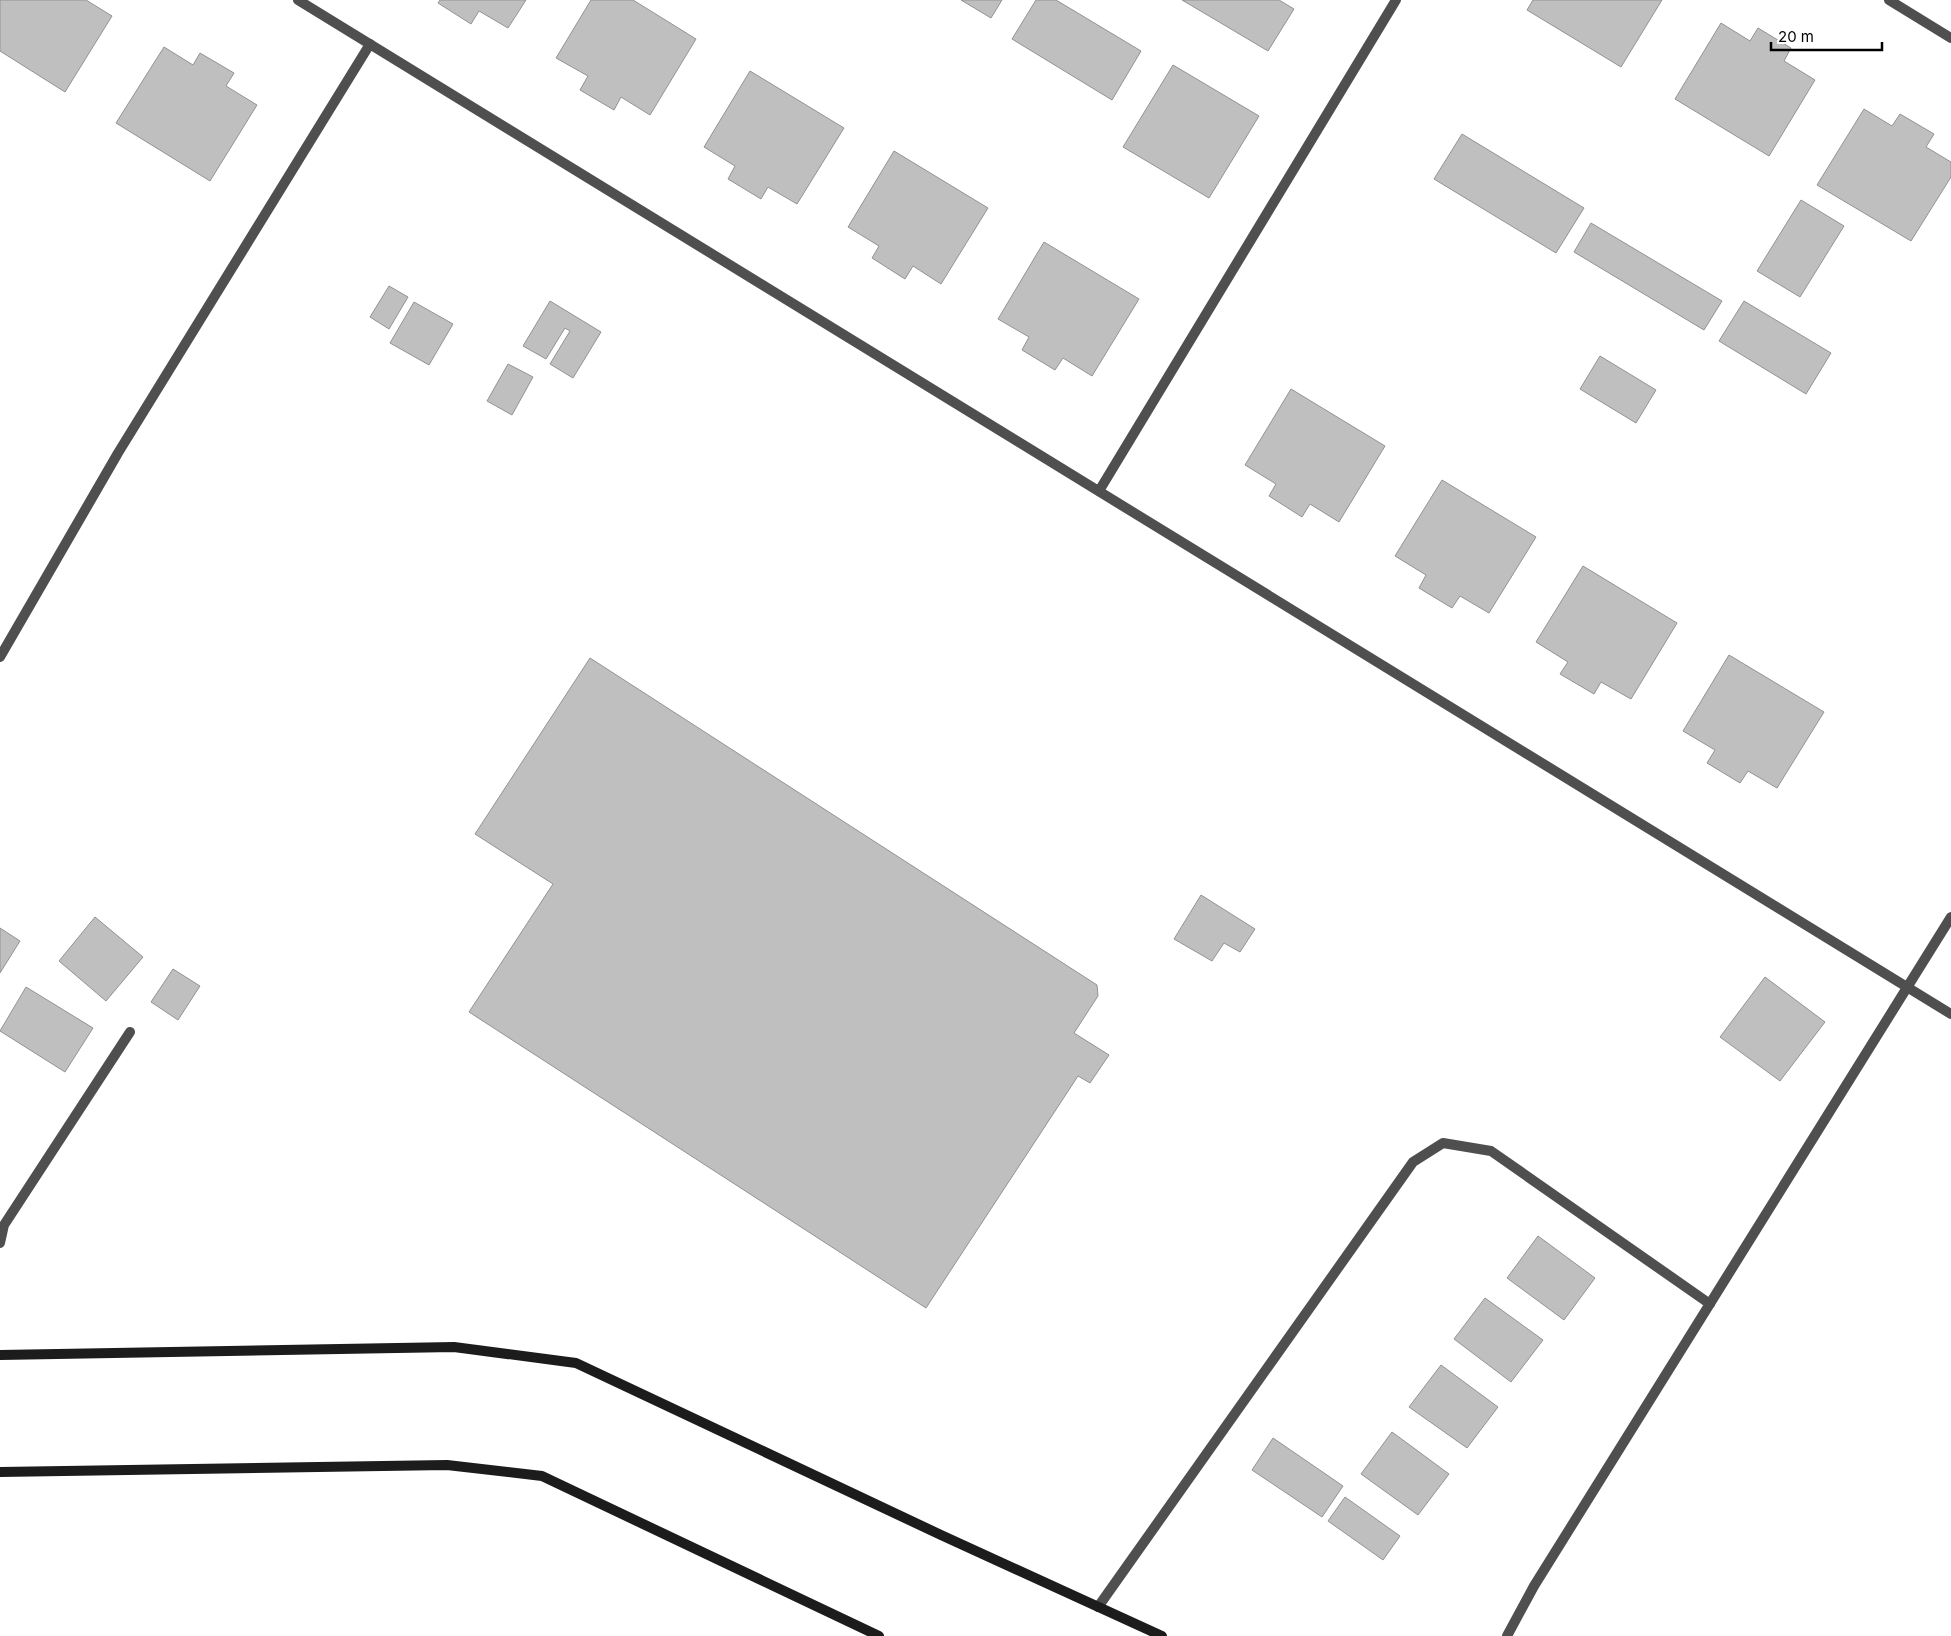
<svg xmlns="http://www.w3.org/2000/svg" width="1951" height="1636" font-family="Inter,sans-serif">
	<rect width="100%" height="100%" fill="#fff"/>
	<g fill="#bfbfbf" stroke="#939393">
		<path d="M0 0H86L112 16 65 92 0 51Z"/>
		<path d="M440 0H526L508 28 479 11 471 24 438 3Z"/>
		<path d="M591 0H633L696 39 650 115 621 97 614 110 580 90 588 76 556 58Z"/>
		<path d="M961 0H1002L991 18Z"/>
		<path d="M1036 0H1056L1141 51 1112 100 1012 39Z"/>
		<path d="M1182 0H1279L1294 9 1268 51Z"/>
		<path d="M1533 0H1662L1621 67 1527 10Z"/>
		<path d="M1721 23 1750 41 1758 28 1791 48 1784 61 1815 80 1769 156 1675 99Z"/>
		<path d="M164 47 193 65 200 53 234 73 226 86 257 105 210 181 116 123Z"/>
		<path d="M1173 65 1259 116 1209 198 1123 147Z"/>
		<path d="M750 71 844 128 797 204 768 187 761 199 728 179 735 166 704 147Z"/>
		<path d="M1864 109 1892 126 1900 114 1934 134 1926 147 1951 162V177L1911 241 1817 185Z"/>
		<path d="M1462 134 1584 208 1556 253 1434 179Z"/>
		<path d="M894 151 988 208 941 284 913 266 905 279 872 258 879 246 848 227Z"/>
		<path d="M1801 200 1844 226 1800 297 1757 271Z"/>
		<path d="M1591 223 1722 301 1704 330 1574 252Z"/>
		<path d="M1044 242 1139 299 1092 376 1063 358 1055 370 1022 350 1029 337 998 319Z"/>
		<path d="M389 286 408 297 389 329 370 317Z"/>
		<path d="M550 301 601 332 573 378 550 364 570 331 565 328 546 359 523 346Z"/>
		<path d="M1744 301 1831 353 1806 394 1719 341Z"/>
		<path d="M414 302 453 324 429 365 390 343Z"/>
		<path d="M1600 356 1656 390 1636 423 1580 389Z"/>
		<path d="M508 364 533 377 512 415 487 401Z"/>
		<path d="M1291 389 1385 446 1339 522 1310 504 1302 517 1269 496 1276 484 1245 465Z"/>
		<path d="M1442 480 1536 537 1489 613 1460 596 1452 608 1419 588 1426 575 1395 556Z"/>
		<path d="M1583 566 1677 623 1631 699 1601 682 1594 694 1560 674 1568 662 1536 642Z"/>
		<path d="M1729 655 1824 712 1777 788 1748 771 1740 783 1707 763 1715 750 1683 731Z"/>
		<path d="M590 658 1097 985 1098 996 1074 1033 1109 1055 1090 1083 1078 1076 926 1308 469 1012 553 884 475 834Z"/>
		<path d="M1201 895 1255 929 1240 952 1224 943 1212 961 1174 939Z"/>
		<path d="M95 917 143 957 106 1001 59 961Z"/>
		<path d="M0 928 20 941 0 973Z"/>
		<path d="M173 969 200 986 178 1020 151 1002Z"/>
		<path d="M1765 977 1825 1022 1780 1081 1720 1037Z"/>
		<path d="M26 987 93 1028 65 1072 0 1031Z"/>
		<path d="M1538 1236 1595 1278 1564 1320 1507 1278Z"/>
		<path d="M1485 1298 1543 1340 1511 1382 1454 1339Z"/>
		<path d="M1441 1365 1498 1407 1467 1448 1409 1407Z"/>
		<path d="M1392 1432 1449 1474 1418 1515 1361 1474Z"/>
		<path d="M1273 1438 1343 1486 1322 1517 1252 1470Z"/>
		<path d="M1345 1497 1400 1536 1383 1560 1328 1521Z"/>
	</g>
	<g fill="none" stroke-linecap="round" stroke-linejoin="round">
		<path stroke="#4f4f4f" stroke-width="10" d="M0 1243 4 1225 130 1032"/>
		<g stroke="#4f4f4f" stroke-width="10">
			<path d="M298 0 1951 1014"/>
			<path d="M1889 0 1951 38"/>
			<path d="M1099 491 1396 0"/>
			<path d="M0 657 118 453 370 44"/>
			<path d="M1098 1607 1413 1162 1443 1143 1491 1151 1710 1304"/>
			<path d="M1507 1636 1534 1586 1951 917"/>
		</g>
		<g stroke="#1c1c1c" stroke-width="10">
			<path d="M0 1355 454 1347 576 1363 941 1535 1162 1636"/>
			<path d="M0 1472 447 1465 542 1476 879 1636"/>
		</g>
	</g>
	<path d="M1771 42v8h111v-8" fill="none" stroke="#000000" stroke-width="2.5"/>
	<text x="1778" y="42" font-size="15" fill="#000000" stroke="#ffffff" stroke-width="4" paint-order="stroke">20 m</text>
</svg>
